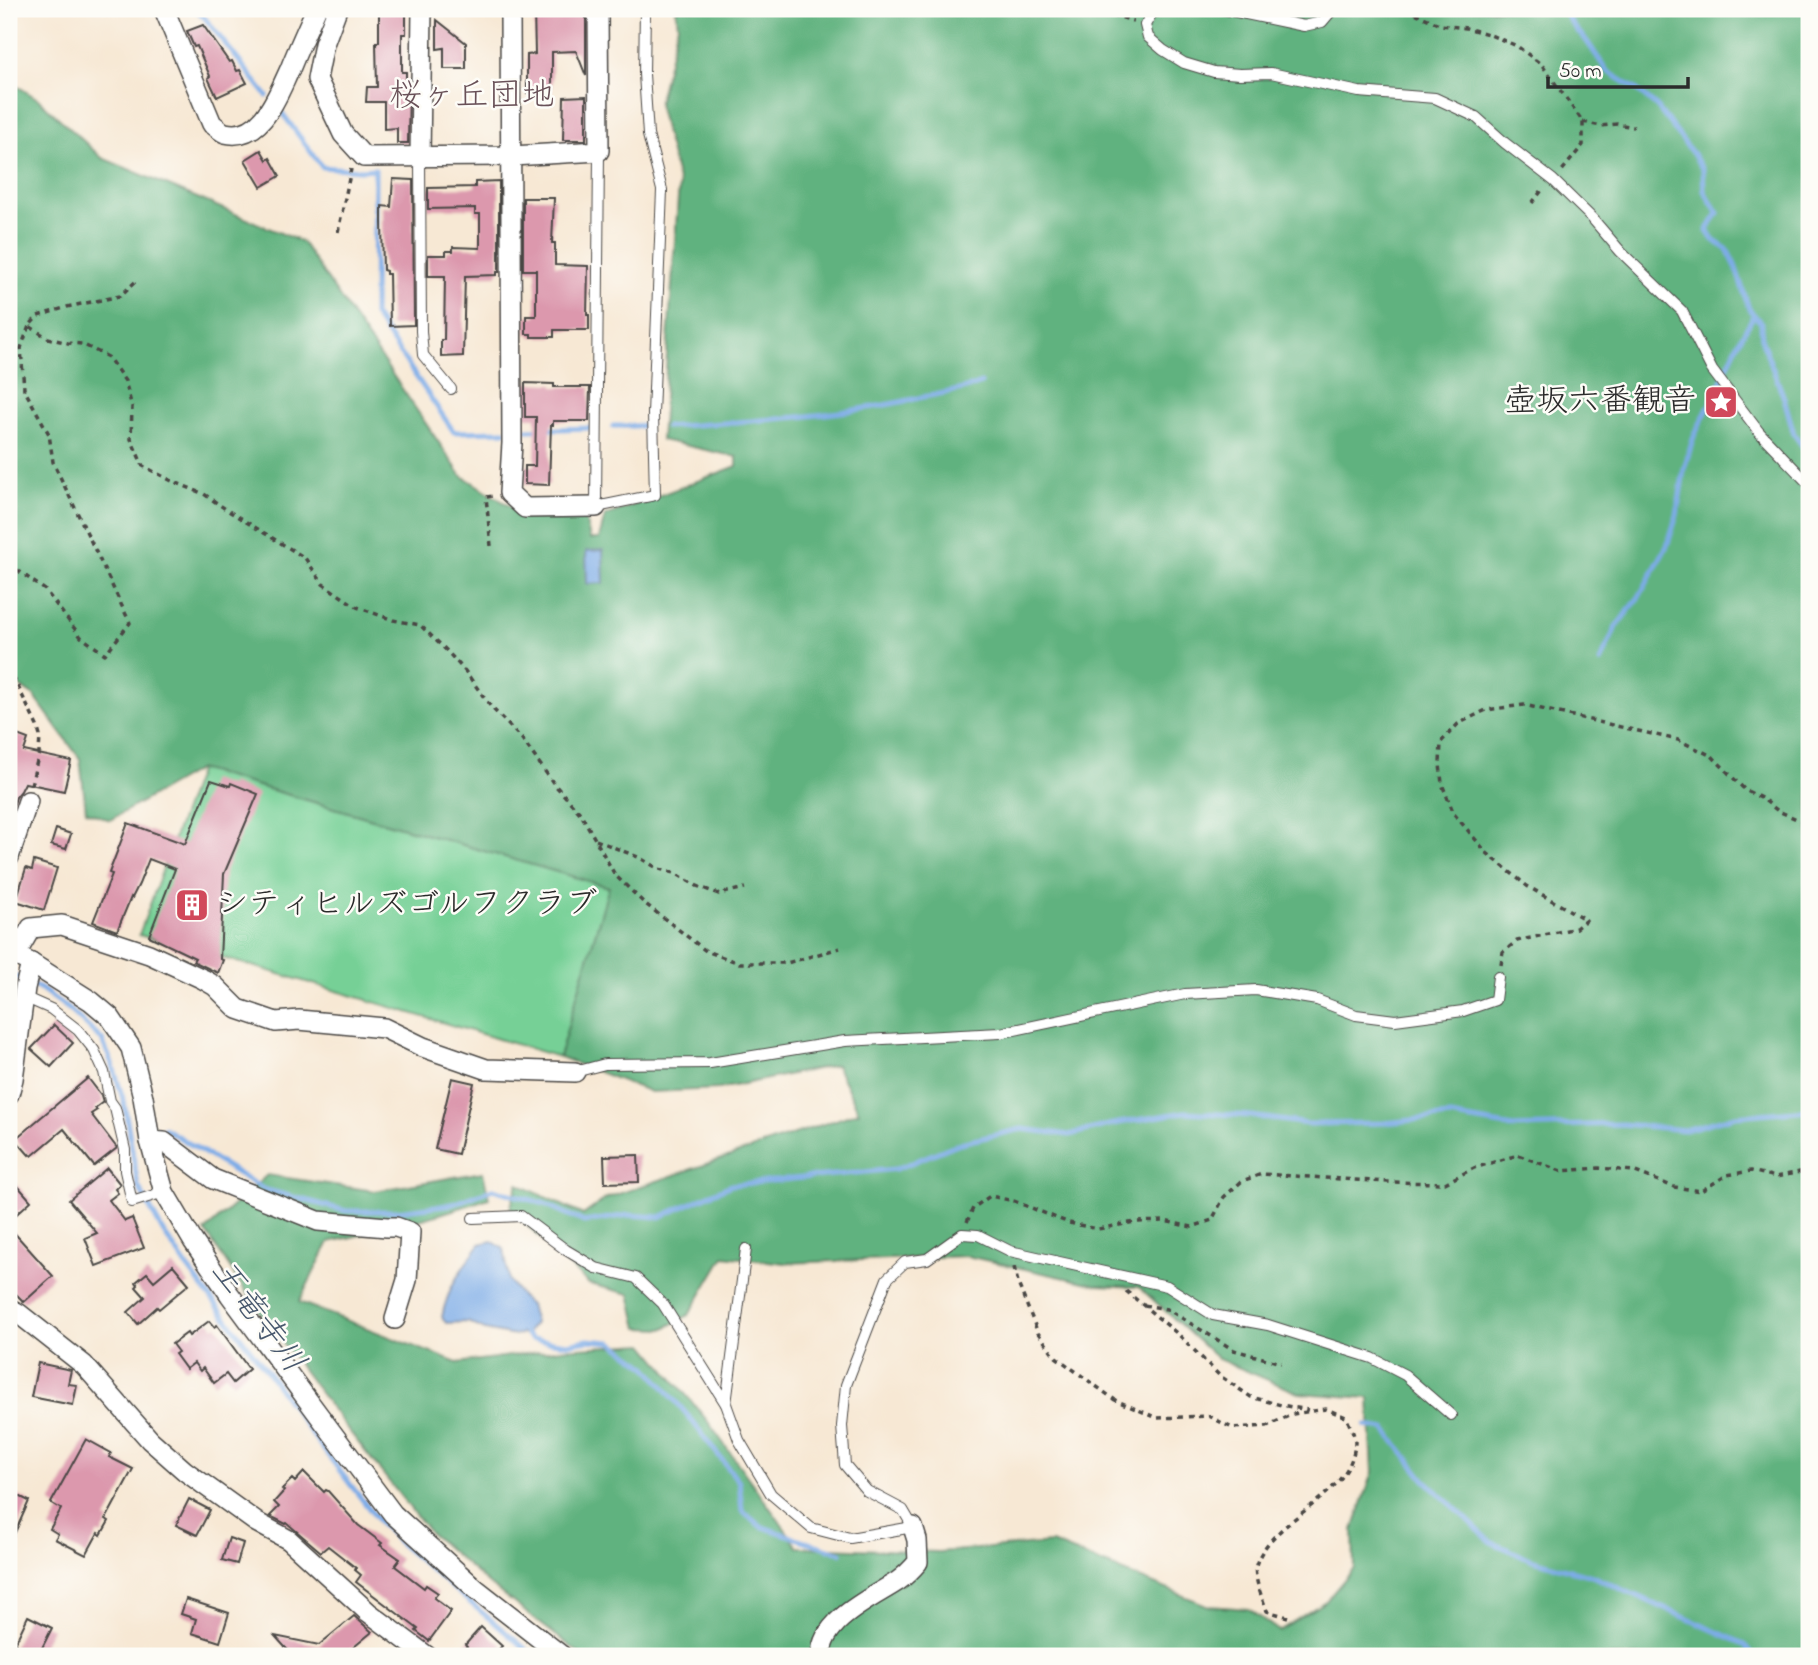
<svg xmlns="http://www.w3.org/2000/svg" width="1818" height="1665" font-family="'Indie Flower','Klee One',sans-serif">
	<rect width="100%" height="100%" fill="#fdfcf7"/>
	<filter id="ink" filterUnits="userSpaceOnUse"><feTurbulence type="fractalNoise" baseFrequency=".0143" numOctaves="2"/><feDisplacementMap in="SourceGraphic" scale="14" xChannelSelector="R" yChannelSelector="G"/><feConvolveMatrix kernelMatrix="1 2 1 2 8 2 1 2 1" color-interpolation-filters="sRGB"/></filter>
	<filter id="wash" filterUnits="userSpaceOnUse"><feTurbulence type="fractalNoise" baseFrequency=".00686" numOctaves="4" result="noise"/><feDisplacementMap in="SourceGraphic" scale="28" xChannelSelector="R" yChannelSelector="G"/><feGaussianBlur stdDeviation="1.57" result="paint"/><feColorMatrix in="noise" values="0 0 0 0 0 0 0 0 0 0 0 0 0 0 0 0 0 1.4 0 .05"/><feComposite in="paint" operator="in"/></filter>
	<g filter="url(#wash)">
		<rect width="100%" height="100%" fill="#f7e8d4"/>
		<path fill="#76d096" stroke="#507e60" stroke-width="2" d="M199 769 609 887 559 1057 256 967 139 935Z"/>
		<path fill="#60b27f" stroke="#466e55" stroke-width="2" d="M676 9H1809V1656H583L489 1584 429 1532 345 1426 263 1317 205 1231 267 1175 375 1191 483 1172 489 1198C437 1217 384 1230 329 1242L299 1302 457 1363 562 1349 644 1344 706 1419 798 1547 938 1552 1052 1543 1209 1606 1249 1609 1279 1631 1327 1600 1354 1568 1353 1530 1373 1472 1369 1398 1299 1393 1218 1359 1139 1287 1097 1285 967 1256 785 1263 724 1256 689 1315 663 1329 638 1328 630 1294 589 1284 510 1209 518 1184 583 1215 607 1198 859 1112 836 1065 719 1089 651 1092 559 1057 609 887 199 769 110 820 86 811 80 759 34 696 9 679V81L38 99 102 158 302 242 461 475 524 515 585 516 590 539H599L605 516 737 466V457L661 440 679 184 658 104 678 25Z"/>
		<g fill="#7dace7" stroke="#546c89" stroke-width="2">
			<path d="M603 550 604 583 587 584 586 551Z"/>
			<path d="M492 1241 504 1249 509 1280 524 1300 530 1305 535 1323 526 1334 509 1335 485 1330 468 1322 446 1323 442 1317C448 1287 462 1268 480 1244Z"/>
		</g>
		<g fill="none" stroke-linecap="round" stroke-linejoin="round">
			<g stroke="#7dace7" stroke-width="5">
				<path d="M195 9 204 17 267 96"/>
				<path d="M1562 9 1574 27 1586 40 1607 71 1636 89 1657 107 1693 154 1703 170 1704 191 1718 213 1707 231 1713 240 1727 249 1735 265 1749 309 1761 323 1762 341 1784 398 1794 434 1809 455"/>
				<path d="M280 110 322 167 361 170 375 169 374 315 454 432 505 431"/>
				<path d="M613 426H643"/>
				<path d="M666 427C752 421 839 417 923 397 943 393 962 391 981 383"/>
				<path d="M527 430 590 428"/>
				<path d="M1600 662 1616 627 1639 597 1667 546 1677 515 1684 469 1694 436 1714 396 1738 343 1754 315"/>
				<path d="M9 973 22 980"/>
				<path d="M31 984 41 989 70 1010 102 1040 113 1066 124 1102 138 1186 163 1232 191 1272 267 1371 313 1436 377 1519 400 1544 534 1656"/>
				<path d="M164 1128 263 1189 346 1211H397L453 1204 493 1189 545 1204 584 1222 629 1215 660 1217 731 1185 896 1169 960 1143 1022 1129 1069 1135 1113 1124 1185 1112 1251 1116 1308 1124 1385 1123 1450 1116 1513 1127 1622 1124 1685 1130 1735 1116 1809 1110"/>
				<path d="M526 1334 531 1339 567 1344 588 1340 612 1342 647 1367 689 1417 739 1482 742 1510 760 1526 841 1553"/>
				<path d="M1366 1426 1385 1429 1424 1479 1491 1542 1530 1559 1592 1576 1744 1644 1753 1656"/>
			</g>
		</g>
		<g id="blocks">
			<g fill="#dc98ad">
				<path d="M534 9H586V76L576 51 552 52V93H527V55L535 54Z"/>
				<path d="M406 11V34H402V72H406V88H409L408 143H397V128L384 129V102H366L367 87H377L376 42H379V12Z"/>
				<path d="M437 20 466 43V69H444V48L437 49Z"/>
				<path d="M203 25 229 62 232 61 237 71 240 70 247 83 217 97 208 78 210 76 197 46 194 47 187 31Z"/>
				<path d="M586 96V140H563L564 97Z"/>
				<path d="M261 150 267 160 270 158 280 176 261 187 245 160Z"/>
				<path d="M393 179 413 180 414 325 390 326 389 274H386V271L383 270 382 222V206L391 207Z"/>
				<path d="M499 181V272H497V275L465 276 463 356 441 357V340H444L445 276H428V255H446V251H453V247L480 248V214H475V208L428 209V188L475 187V182Z"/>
				<path d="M523 198H554L552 243H555V265L588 266 587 315H589V330H554V337H531V334H526V316H536V270H523Z"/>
				<path d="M525 383 554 384V387H590L589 421H553V425H551L549 485 525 484V466H535L536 417H525Z"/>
				<path d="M9 732 28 739 24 751 71 761 64 791 25 783 21 791 16 797 9 820Z"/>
				<path d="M211 780 230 786 231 783 258 794 224 874 220 959 223 960 218 973 193 961 195 958 149 936 175 869 149 859 139 884 132 898 131 897 117 931 93 922 112 874 109 873 128 823 185 844Z"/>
				<path d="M56 829 71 834 66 849 51 845Z"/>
				<path d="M34 861 57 868 44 910 16 901 26 868 32 870Z"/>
				<path d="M54 1025 73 1043 51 1067 31 1049Z"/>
				<path d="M88 1078 101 1095 103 1102 95 1108 97 1110 91 1114 117 1148 94 1166 64 1129 32 1156 30 1154 29 1155 15 1139Z"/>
				<path d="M452 1078 474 1083 458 1154 435 1149Z"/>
				<path d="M638 1155 639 1182 605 1183 604 1156Z"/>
				<path d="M107 1168 120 1184 115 1189 118 1193 109 1200 125 1221 132 1218 144 1248 96 1266 85 1238 97 1233 69 1200Z"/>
				<path d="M17 1185 31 1201 9 1221V1193Z"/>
				<path d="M9 1227 53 1276 24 1302 9 1287Z"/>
				<path d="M173 1265 189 1284 159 1309 157 1307 138 1324 128 1312 145 1297 136 1287 138 1285 136 1282 147 1273 154 1281Z"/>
				<path d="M209 1321 214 1327 217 1325 249 1369 233 1383 226 1374 214 1383 203 1368 200 1371 194 1363 186 1369 175 1354 178 1352 172 1344 187 1333 189 1336Z"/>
				<path d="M38 1363 71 1370 68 1384 77 1385 73 1405 31 1397Z"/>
				<path d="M86 1439 111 1453 109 1457 133 1469 106 1519 109 1521 101 1535 98 1533 86 1555 55 1539 58 1534 50 1529 61 1509 51 1503Z"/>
				<path d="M304 1472 324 1492 326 1490 328 1491 358 1525 382 1543 380 1545 400 1559 395 1566 424 1588 426 1585 438 1593 434 1598 451 1611 429 1641 416 1631 418 1629 356 1582 361 1575 355 1570 356 1568 328 1546 321 1552 287 1523 286 1524 270 1516 279 1507 274 1502 284 1491 282 1489 292 1479 295 1482Z"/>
				<path d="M9 1491 29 1501 9 1546Z"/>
				<path d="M189 1499 210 1510 197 1535 176 1525Z"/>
				<path d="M229 1538 243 1543 237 1564 222 1560Z"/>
				<path d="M186 1599 229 1613 220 1642 192 1633 196 1619 181 1614Z"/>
				<path d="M28 1616 52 1628 38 1656H9Z"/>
				<path d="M354 1616 372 1632 343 1656H293L275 1636 319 1645Z"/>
				<path d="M481 1627 502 1646 493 1656H459L467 1647 465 1645Z"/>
			</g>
		</g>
	</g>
	<g filter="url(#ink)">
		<use href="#blocks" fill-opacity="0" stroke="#4a4744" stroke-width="2"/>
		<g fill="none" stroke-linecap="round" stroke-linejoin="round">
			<g stroke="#4a4744" stroke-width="12">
				<g id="lane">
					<path d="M1164 9 1152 13 1145 25 1148 37 1163 50 1184 63 1214 72 1240 74 1271 73 1359 92 1435 98 1476 117 1505 143 1553 180 1592 218 1621 252 1682 311 1712 370 1759 432 1809 484"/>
					<path d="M1222 9 1304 26 1322 22 1333 9"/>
					<path d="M599 151 596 507 655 495 653 414 662 190 648 135 644 74 645 9"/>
					<path d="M420 157 421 331 423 355 451 389"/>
					<path d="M9 930 25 938"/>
					<path d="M24 997 51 1009 78 1030 94 1050 104 1072 110 1101 115 1108 125 1150V1171L132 1202 164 1192"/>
					<path d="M575 1072 605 1064 710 1063 845 1041 1000 1033 1185 994 1256 990 1317 1000 1356 1015 1395 1020 1463 1011 1495 1000 1498 977"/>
					<path d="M473 1218 521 1216 566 1250 596 1268 636 1278 663 1304 726 1404 739 1440 771 1494 811 1528 850 1538 913 1527 903 1510 867 1491 845 1465 842 1426 846 1385 887 1279 905 1262 927 1259 962 1234 978 1235 1010 1251 1167 1286 1213 1315 1268 1325 1372 1358 1405 1375 1451 1415"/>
					<path d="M726 1404 746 1249"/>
				</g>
			</g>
			<g stroke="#4a4744" stroke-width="22">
				<g id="street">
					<path d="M164 9 212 124C216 126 221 132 225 133 262 142 278 94 290 69 298 49 307 29 316 9"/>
					<path d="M337 9 324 44 317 79 343 134 364 157 512 156 599 151 598 9"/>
					<path d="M510 9 512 443 509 493 525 508 596 507"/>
					<path d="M420 157 422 9"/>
					<path d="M9 857 28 801"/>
					<path d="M9 952 31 963 91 1001 110 1017 131 1048 143 1097 150 1141 164 1192 193 1241 230 1295 318 1414 393 1514 476 1589 562 1656"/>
					<path d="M16 954 31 928 62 925 149 954 203 979 215 986 238 1009 276 1022 299 1020 384 1028 423 1047 486 1069 575 1072"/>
					<path d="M9 1094 13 1079 25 988 31 963"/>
					<path d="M150 1141 164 1142 213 1179 318 1221 387 1227H396L410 1232 407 1280 395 1319"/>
					<path d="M9 1308 18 1313 84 1365 150 1440 185 1471 256 1522 289 1540 368 1612 427 1656"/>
					<path d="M821 1656C821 1620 872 1598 898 1581 905 1576 912 1569 918 1562L917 1540 913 1527"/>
				</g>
			</g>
			<g stroke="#4a4744" stroke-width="3.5" stroke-dasharray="5 5" stroke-linecap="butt">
				<path d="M1093 9 1133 21"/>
				<path d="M1406 9 1441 25 1466 28 1488 34 1517 46 1542 65 1583 122V145L1561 172"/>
				<path d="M1583 122 1601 126 1617 124 1634 127"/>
				<path d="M1532 203 1543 189"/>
				<path d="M338 232 351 169"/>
				<path d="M135 282 120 296 67 307 38 316 29 326 48 338 68 343 82 344 108 357 125 381 132 407 131 439 143 466 172 481 204 494 227 510 305 558 323 584 357 607 393 620 420 625 446 650 465 671 491 707 522 739 554 784 581 814 615 875 643 902 706 951 739 963H787L840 948"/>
				<path d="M491 546 486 497 493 496"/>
				<path d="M9 564 45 590 81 637 105 654 130 623 53 462 49 434 24 389 21 348 29 326"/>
				<path d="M9 668 37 726 40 736 39 753 31 785"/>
				<path d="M596 840 638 857 659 869 675 873 697 886 719 894 745 888"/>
				<path d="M1501 965 1503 952 1517 941 1576 928 1586 920 1527 886 1487 853 1454 814 1442 784 1440 764 1441 742 1458 724 1486 710 1524 705 1678 740 1712 756 1745 790 1763 799 1778 811 1799 820 1809 821"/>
				<path d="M967 1222 973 1208 990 1196 1014 1201 1069 1223 1098 1229 1135 1222 1164 1221 1192 1227 1212 1220 1224 1197 1242 1181 1262 1174 1388 1182 1445 1183 1474 1168 1518 1155 1561 1171 1599 1168 1633 1171 1674 1187 1701 1191 1727 1175 1751 1171 1776 1177 1800 1172 1809 1165"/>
				<path d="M1014 1267 1019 1286 1038 1333 1056 1357 1115 1400 1157 1418 1209 1416 1232 1428 1267 1426 1293 1414 1326 1409 1346 1417C1349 1424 1355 1434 1355 1442 1353 1498 1272 1516 1256 1565 1253 1577 1263 1600 1267 1611L1288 1617"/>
				<path d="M1126 1291 1179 1335 1220 1376 1251 1397 1281 1405 1308 1410"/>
				<path d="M1144 1305 1167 1309 1234 1350 1281 1363"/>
			</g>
			<use href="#lane" stroke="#fff" stroke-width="10"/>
			<use href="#street" stroke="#fff" stroke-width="19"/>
		</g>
	</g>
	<defs>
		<g id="sight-square" transform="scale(1.75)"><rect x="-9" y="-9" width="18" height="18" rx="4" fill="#d1495b" stroke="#fdfcf7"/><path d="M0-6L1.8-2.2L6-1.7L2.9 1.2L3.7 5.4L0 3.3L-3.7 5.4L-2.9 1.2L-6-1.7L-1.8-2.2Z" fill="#fff"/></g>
		<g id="building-square" transform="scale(1.75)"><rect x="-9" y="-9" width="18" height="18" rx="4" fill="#d1495b" stroke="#fdfcf7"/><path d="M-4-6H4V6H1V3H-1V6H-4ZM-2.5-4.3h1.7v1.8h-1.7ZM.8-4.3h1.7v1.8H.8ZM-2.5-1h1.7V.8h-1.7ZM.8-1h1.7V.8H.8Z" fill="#fff"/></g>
	</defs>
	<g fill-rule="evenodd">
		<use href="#sight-square" x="1721" y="402"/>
		<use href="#building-square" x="192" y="905"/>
	</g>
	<g text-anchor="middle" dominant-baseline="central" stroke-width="5" stroke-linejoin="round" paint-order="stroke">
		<g font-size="32" fill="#2b2b2b" stroke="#fdfcf7" text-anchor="end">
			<text x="1696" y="402">壺坂六番観音</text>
			<text x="216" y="905" text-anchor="start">シティヒルズゴルフクラブ</text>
		</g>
		<g font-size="33" fill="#695158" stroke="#fdfcf7">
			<text x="472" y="97">桜ヶ丘団地</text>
		</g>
		<g font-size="33" font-style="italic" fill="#48586d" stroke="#fdfcf7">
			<text transform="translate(257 1317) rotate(53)">王竜寺川</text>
		</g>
	</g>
	<rect width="1818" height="1665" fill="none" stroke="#fdfcf7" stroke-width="35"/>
	<path d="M1548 77v10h140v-10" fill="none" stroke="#2b2b2b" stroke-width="3.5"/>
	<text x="1559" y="77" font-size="21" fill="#2b2b2b" stroke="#fdfcf7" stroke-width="5" paint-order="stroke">50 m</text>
</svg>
